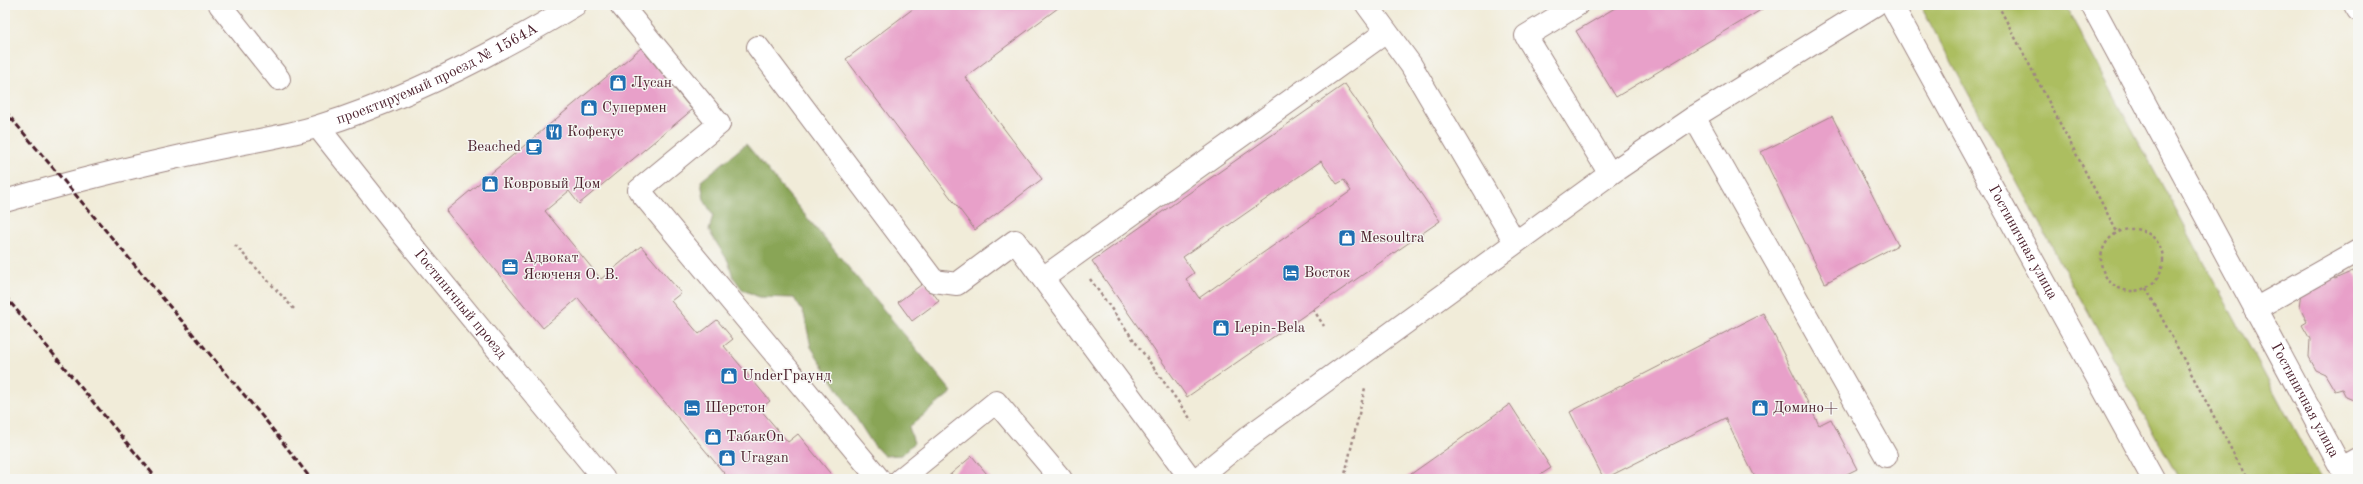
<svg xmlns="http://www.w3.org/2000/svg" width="2363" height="484" font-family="'Old Standard TT',serif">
	<rect width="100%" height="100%" fill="#f6f6f2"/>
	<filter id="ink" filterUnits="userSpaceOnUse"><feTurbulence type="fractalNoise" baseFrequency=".025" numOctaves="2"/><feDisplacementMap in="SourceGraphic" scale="8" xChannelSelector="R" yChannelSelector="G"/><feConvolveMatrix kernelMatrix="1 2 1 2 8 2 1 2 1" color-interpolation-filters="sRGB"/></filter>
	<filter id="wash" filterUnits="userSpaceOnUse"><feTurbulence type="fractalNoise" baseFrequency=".012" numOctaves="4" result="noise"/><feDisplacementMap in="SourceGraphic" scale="16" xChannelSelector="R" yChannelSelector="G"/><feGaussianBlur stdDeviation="0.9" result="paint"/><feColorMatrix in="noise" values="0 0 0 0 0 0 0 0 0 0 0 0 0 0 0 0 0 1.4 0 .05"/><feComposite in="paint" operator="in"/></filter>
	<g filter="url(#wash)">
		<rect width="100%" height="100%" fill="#f1ecd9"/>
		<path fill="#acbe61" stroke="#7b6e46" d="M1920 5H2065L2321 479H2179Z"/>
		<path fill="#89a557" stroke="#6a6241" d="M746 144 952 392 909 427 914 443 902 455 884 456 872 443 811 347 804 314 794 298 759 297 743 290 733 277 728 261 709 231 713 215 704 200 701 181Z"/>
		<g id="blocks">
			<g fill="#e8a0c9" fill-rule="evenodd">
				<path d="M918 5H1062L965 77 1042 179 975 230 846 59Z"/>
				<path d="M1620 5H1769L1616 97 1576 31Z"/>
				<path d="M641 48 692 110 579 204 569 191 545 211 601 279 641 246 681 293 671 301 699 334 717 320 733 339 724 346 770 401 760 409 788 442 798 434 834 478 833 479H729L578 298 543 328 446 211Z"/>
				<path d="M1345 84 1440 221 1187 397 1092 261ZM1321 161 1337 184 1344 180 1351 191 1199 298 1186 279 1194 273 1183 257Z"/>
				<path d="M1832 116 1898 245 1825 283 1761 152Z"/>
				<path d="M2353 271 2358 279V402L2346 397 2342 389 2335 391 2325 374 2316 370 2309 357 2310 339 2302 325 2307 322 2300 308 2302 291 2330 276 2335 279Z"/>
				<path d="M925 282 939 301 912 321 898 302Z"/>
				<path d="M1763 313 1819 425 1831 419 1857 469 1845 475 1847 479H1756L1725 418 1604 479 1570 412Z"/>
				<path d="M1510 404 1551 468 1534 479H1404Z"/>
				<path d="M972 456 991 479H945L952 473Z"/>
			</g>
		</g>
	</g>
	<g filter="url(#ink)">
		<use href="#blocks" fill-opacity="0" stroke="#9e8682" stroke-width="1"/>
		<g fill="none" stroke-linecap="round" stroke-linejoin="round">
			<g stroke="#9e8682" stroke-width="24">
				<g id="minor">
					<path d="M220 5 279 79"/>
					<path d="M621 5 719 124 639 190 879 479"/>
					<path d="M1367 5 1411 65 1515 242"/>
					<path d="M1577 5 1526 36 1610 174"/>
					<path id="s1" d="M1892 5 2153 479"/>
					<path id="s2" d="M2092 5 2347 479"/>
					<path d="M2355 5 2358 10"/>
					<path d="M758 47 934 281 957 284 1015 241 1191 479"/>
					<path d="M1694 117 1886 456"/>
					<path id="s3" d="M318 127 405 237 604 479"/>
					<path d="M1043 278 1386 32"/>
					<path d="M2255 309 2358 251"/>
					<path d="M2342 469 2358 460"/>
					<path d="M901 479 996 402 1061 479"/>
					<path d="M1197 479 1247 438 1610 174 1694 117 1875 5"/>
				</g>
			</g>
			<g stroke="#9e8682" stroke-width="24">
				<g id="major">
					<path id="s4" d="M5 201C73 181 140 165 209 150 245 142 284 137 319 126 409 98 494 54 575 5"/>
				</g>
			</g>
			<g stroke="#9e8682" stroke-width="2.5" stroke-dasharray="3 3" stroke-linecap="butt">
				<path d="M1998 5 2117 232"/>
				<circle cx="2132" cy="260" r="31"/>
				<path d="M235 245 295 310"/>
				<path d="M1090 279 1192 421"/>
				<path d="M2146 288 2247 479"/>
				<path d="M1313 309 1324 326"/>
				<path d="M1344 479 1365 388"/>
			</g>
			<use href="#minor" stroke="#fff" stroke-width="22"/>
			<use href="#major" stroke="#fff" stroke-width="22"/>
			<g stroke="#4a1f2b" stroke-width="3" stroke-dasharray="6 3" stroke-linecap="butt">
				<path d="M5 111 267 422 311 479"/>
				<path d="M5 296 157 479"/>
			</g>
		</g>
	</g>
	<defs>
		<g id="shop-square" transform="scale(0.9)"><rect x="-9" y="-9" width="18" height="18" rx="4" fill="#1f6fb2" stroke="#f6f6f2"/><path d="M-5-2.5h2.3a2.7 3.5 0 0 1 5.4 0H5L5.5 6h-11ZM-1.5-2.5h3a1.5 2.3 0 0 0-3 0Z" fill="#fff"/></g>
		<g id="restaurant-square" transform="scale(0.9)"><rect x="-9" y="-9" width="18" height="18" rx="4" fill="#1f6fb2" stroke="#f6f6f2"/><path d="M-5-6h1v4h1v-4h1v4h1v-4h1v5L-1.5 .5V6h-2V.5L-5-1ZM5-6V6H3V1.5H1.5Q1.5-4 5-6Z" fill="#fff"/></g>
		<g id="cafe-square" transform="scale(0.9)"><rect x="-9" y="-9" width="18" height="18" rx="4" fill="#1f6fb2" stroke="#f6f6f2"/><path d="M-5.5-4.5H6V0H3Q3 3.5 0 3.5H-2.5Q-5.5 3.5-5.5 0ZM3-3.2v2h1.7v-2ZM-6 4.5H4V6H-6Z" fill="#fff"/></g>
		<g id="office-square" transform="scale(0.9)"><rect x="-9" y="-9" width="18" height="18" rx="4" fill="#1f6fb2" stroke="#f6f6f2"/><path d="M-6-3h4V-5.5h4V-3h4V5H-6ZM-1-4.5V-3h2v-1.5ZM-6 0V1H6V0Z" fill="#fff"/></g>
		<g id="hotel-square" transform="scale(0.9)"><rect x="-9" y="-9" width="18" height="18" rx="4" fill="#1f6fb2" stroke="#f6f6f2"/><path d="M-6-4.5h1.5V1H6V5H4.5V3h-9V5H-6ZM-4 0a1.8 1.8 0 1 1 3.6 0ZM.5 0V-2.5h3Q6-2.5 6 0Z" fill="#fff"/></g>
	</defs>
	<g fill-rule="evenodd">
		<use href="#shop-square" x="618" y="83"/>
		<use href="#shop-square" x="589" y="108"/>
		<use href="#restaurant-square" x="554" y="132"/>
		<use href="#cafe-square" x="534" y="147"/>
		<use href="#shop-square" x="490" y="184"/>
		<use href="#shop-square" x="1347" y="238"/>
		<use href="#office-square" x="510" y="267"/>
		<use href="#hotel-square" x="1291" y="273"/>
		<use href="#shop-square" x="1221" y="328"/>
		<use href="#shop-square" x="729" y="376"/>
		<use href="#hotel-square" x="692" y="408"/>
		<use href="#shop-square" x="1760" y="408"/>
		<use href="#shop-square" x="713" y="437"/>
		<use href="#shop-square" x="727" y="458"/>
	</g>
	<g text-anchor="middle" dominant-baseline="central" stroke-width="3" stroke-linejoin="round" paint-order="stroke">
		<g font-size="15" fill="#4a1f2b" stroke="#f6f6f2">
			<text stroke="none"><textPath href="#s4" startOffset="452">проектируемый проезд № 1564А</textPath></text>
			<text stroke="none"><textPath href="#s1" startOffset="271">Гостиничная улица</textPath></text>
			<text stroke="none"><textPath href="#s3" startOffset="227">Гостиничный проезд</textPath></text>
			<text stroke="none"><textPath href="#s2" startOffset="449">Гостиничная улица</textPath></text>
		</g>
		<g font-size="15" fill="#4a1f2b" stroke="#f6f6f2" text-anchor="start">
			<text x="631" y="83">Лусан</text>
			<text x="602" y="108">Супермен</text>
			<text x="567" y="132">Кофекус</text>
			<text x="521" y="147" text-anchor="end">Beached</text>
			<text x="503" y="184">Ковровый Дом</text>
			<text x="1360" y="238">Mesoultra</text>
			<text x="523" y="258">Адвокат<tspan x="523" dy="17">Ясюченя О. В.</tspan></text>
			<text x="1304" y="273">Восток</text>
			<text x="1234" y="328">Lepin-Bela</text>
			<text x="742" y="376">UnderГраунд</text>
			<text x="705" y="408">Шерстон</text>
			<text x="1773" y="408">Домино+</text>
			<text x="726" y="437">ТабакOn</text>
			<text x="740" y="458">Uragan</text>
		</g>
	</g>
	<rect width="2363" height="484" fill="none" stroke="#f6f6f2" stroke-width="20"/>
</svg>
